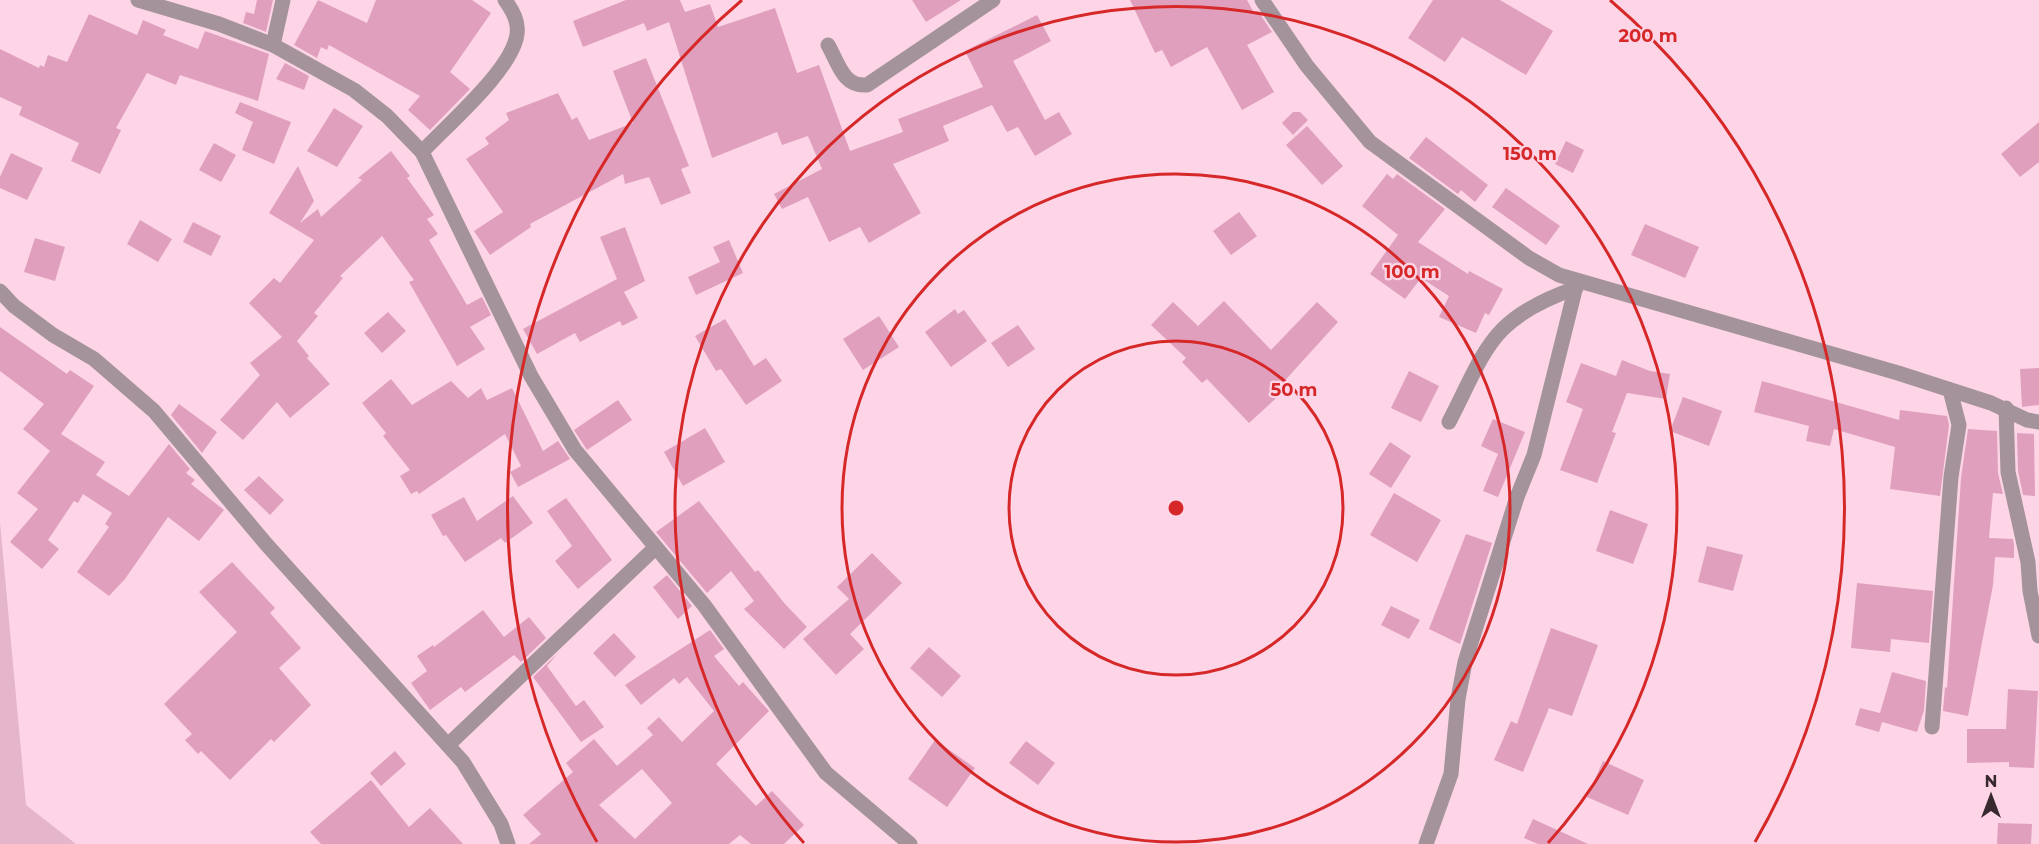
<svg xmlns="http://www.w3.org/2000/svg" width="2039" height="844" font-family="Montserrat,sans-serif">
	<rect width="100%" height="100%" fill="#fdd5e6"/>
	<path fill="#e5b5ca" d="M0 523 26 805 76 844H0Z"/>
	<g fill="#e0a0bd" fill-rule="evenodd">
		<path d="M257 0H273L266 32 243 23 246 12 254 14Z"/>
		<path d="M318 0 367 23 376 0H472L491 13 450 72 470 89 430 130 408 110 420 96 329 45 327 50 321 47 317 58 294 45Z"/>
		<path d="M626 0H680L685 12 710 4 718 27 775 8 797 73 819 65 850 151 903 132 898 119 983 87 965 51 1037 15 1051 41 1013 61 1045 120 1059 112 1072 134 1035 156 1018 127 1007 132 992 105 943 126 949 141 893 164 921 213 869 243 860 227 829 242 808 197 782 209 774 194 822 169 808 136 782 145 777 132 712 158 669 22 647 31 644 23 583 47 573 21Z"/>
		<path d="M912 0H961L926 22Z"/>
		<path d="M1130 0H1247L1254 13 1258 11 1272 32 1247 45 1274 92 1242 110 1207 47 1171 67 1162 50 1155 53Z"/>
		<path d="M1433 0H1500L1553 31 1526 75 1462 37 1445 62 1408 38Z"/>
		<path d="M89 14 137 35 143 20 166 30 163 35 198 49 205 31 269 54 258 101 180 75 176 85 147 73 116 128 121 130 100 174 71 161 79 143 19 115 22 107 0 97V49L39 68 40 65 44 67 48 55 67 62Z"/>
		<path d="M646 58 689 166 681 169 691 193 661 205 649 177 625 184 623 174 530 224 531 227 490 255 474 231 503 212 466 159 489 144 485 138 509 120 506 113 558 93 572 120 577 117 589 140 633 123 613 71Z"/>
		<path d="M285 63 309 76 304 90 276 79Z"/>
		<path d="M240 102 291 122 274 164 242 150 253 122 235 113Z"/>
		<path d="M334 108 363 126 337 167 307 151Z"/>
		<path d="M1293 112H1300L1308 120 1293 135 1282 123Z"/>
		<path d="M2039 122V162L2020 177 2001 154Z"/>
		<path d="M1307 126 1343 166 1322 185 1286 145Z"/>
		<path d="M1426 137 1488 185 1475 202 1461 190 1458 194 1409 158Z"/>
		<path d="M1566 141 1584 150 1573 173 1555 164Z"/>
		<path d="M214 143 236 155 221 182 199 170Z"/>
		<path d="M391 151 410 176 407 178 434 215 427 219 438 234 429 240 467 305 482 297 491 315 470 327 485 349 457 366 409 282 414 280 382 236 340 276 343 278 314 313 318 316 297 341 309 356 307 358 330 384 290 418 277 402 243 440 220 420 260 375 250 363 282 337 249 303 274 278 280 283 314 240 269 213 298 166 314 201 300 223 318 209 321 217 362 180 358 178Z"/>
		<path d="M11 153 43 168 27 200 0 188V177Z"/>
		<path d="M1387 174 1393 179 1397 174 1445 209 1418 242 1468 274 1469 271 1503 289 1489 315 1485 313 1476 333 1439 317 1449 296 1421 278 1405 299 1370 274 1398 235 1362 206Z"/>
		<path d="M1506 188 1560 226 1546 245 1492 207Z"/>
		<path d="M1239 212 1257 236 1231 255 1213 231Z"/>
		<path d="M140 220 172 239 158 262 127 244Z"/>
		<path d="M193 222 221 236 211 256 183 242Z"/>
		<path d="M1645 224 1699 247 1685 278 1631 255Z"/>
		<path d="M625 227 645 281 624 292 638 318 622 326 620 321 580 342 575 333 537 354 523 329 617 279 600 237Z"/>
		<path d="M35 238 65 247 55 281 24 272Z"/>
		<path d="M729 240 743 273 696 295 688 277 720 262 713 247Z"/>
		<path d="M1224 301 1271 350 1317 302 1338 322 1279 387 1283 392 1249 423 1207 379 1202 383 1182 362 1186 358 1151 325 1173 302 1198 326Z"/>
		<path d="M955 309 958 314 964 310 987 341 951 367 925 332Z"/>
		<path d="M388 312 406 331 382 353 364 333Z"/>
		<path d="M879 316 899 347 863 370 843 339Z"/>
		<path d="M725 319 754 366 766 358 782 381 746 405 721 369 716 371 695 336Z"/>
		<path d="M1018 325 1035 349 1008 367 991 343Z"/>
		<path d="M0 327 67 374 70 370 94 386 61 434 105 462 96 475 129 496 169 444 190 469 186 473 195 480 191 484 224 510 199 541 168 517 125 579 109 596 77 572 109 527 105 524 112 513 83 494 78 503 74 501 48 540 59 549 42 569 10 542 38 509 17 493 50 451 23 429 44 404 0 371Z"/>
		<path d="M1622 360 1650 371 1670 374 1666 399 1627 393 1612 432 1616 433 1597 483 1560 470 1583 409 1566 402 1581 363 1616 376Z"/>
		<path d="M2039 368V405L2022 407 2020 369Z"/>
		<path d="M1409 371 1439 386 1421 422 1391 408Z"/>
		<path d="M391 379 412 405 451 381 468 398 481 388 487 400 512 388 543 451 558 441 570 459 518 487 510 472 521 466 505 434 419 494 417 491 411 494 400 476 410 470 383 436 386 433 362 403Z"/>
		<path d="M1762 381 1899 420 1900 410 1947 416 1949 425 1940 496 1890 489 1895 447 1834 429 1830 446 1806 441 1809 426 1754 412Z"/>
		<path d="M1683 397 1722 411 1709 446 1670 431Z"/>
		<path d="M618 400 632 420 587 450 574 430Z"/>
		<path d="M179 404 217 432 202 453 171 415Z"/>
		<path d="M1493 419 1525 432 1498 497 1483 491 1498 454 1481 446Z"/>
		<path d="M705 428 725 462 683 486 664 452Z"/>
		<path d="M1968 429 1997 431 1998 473 2003 494 1993 493 1989 538 2013 539 2014 545V558L1995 557 1993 585 1968 716 1943 711 1945 687 1947 688 1961 478Z"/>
		<path d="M2017 433 2034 434 2035 496 2023 495 2018 471Z"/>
		<path d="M1390 442 1411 456 1391 488 1369 474Z"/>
		<path d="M259 476 284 500 270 515 244 490Z"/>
		<path d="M1394 493 1441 520 1417 562 1370 535Z"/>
		<path d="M513 496 533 523 505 543 501 538 465 562 446 535 443 536 431 515 464 497 477 521Z"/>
		<path d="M566 498 612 560 578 589 555 561 572 546 547 511Z"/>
		<path d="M699 501 755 572 758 570 785 604 807 627 784 649 744 609 754 601 731 571 707 593 656 532Z"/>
		<path d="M1610 510 1648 524 1633 564 1596 551Z"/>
		<path d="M1466 534 1492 543 1460 644 1429 629Z"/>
		<path d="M1707 546 1743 555 1733 591 1698 582Z"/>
		<path d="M872 553 902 583 850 634 864 649 836 675 803 639 849 599 837 587Z"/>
		<path d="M232 562 275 608 270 613 301 648 279 668 311 705 274 742 271 739 230 780 201 751 198 754 185 740 192 734 164 704 237 632 199 592Z"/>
		<path d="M667 575 692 606 678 619 653 587Z"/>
		<path d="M1857 583 1933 591 1929 643 1891 639 1890 652 1851 648Z"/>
		<path d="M1391 606 1420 620 1409 639 1381 625Z"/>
		<path d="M483 610 504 637 529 617 546 638 521 662 514 655 465 692 461 687 430 710 411 683 427 671 417 656 433 645 434 647Z"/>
		<path d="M1551 628 1598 645 1572 716 1549 708 1523 772 1494 760 1511 721 1517 724Z"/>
		<path d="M710 630 724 649 714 656 739 686 743 682 769 711 716 764 756 806 772 791 804 825 784 844H751L740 835 729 844H529L541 834 523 815 573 772 566 763 594 739 617 766 653 735 647 728 659 717 682 742 714 711 687 677 679 684 674 678 641 705 625 685ZM642 769 672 803 635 839 599 805Z"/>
		<path d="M614 633 636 657 615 677 593 653Z"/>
		<path d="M929 647 961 676 942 697 910 668Z"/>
		<path d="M558 653 547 666 576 706 584 700 604 727 581 742 533 677Z"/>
		<path d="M1892 672 1926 681 1924 710 1917 732 1882 722 1879 732 1855 725 1860 708 1880 713Z"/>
		<path d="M2008 689 2038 691 2034 768 2009 767V762L1967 763V729H2006Z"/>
		<path d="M935 740 975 768 947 807 908 779Z"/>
		<path d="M1026 741 1055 763 1038 785 1009 763Z"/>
		<path d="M395 751 406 764 381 786 370 773Z"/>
		<path d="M1603 761 1644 780 1628 815 1587 797Z"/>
		<path d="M371 780 409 827 430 808 463 844H321L310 832Z"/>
		<path d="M1533 819 1588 844H1538L1524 838Z"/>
		<path d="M1998 823 2032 824 2031 844H1997Z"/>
	</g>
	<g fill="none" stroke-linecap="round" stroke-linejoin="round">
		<g stroke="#a4939a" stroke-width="15">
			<path d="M138 0 219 24 273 45 354 90 387 116 422 152 531 376 575 450 704 605 826 773 910 844"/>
			<path d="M1262 0 1307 66 1370 142 1529 258 1559 275 1898 373 1991 403 2027 420 2039 422"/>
			<path d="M273 45 283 0"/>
			<path d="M828 45C839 64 843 87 867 85L993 0"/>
			<path d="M422 152C447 125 513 69 517 34 519 21 512 10 505 0"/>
			<path d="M0 291 14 306 53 335 94 359 154 411 267 545 463 762 501 824 508 844"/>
			<path d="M2006 408 2008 472 2028 562 2030 591 2039 636"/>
			<path d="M1449 422C1487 348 1490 318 1576 288"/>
			<path d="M1932 727 1951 477 1959 425 1950 390"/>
			<path d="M448 745 655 548"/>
			<path d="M1426 844 1451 774 1458 699 1465 662 1517 497 1534 455 1577 282"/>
		</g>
	</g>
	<g fill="none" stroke="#d62828" stroke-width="3">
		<circle cx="1176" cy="508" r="167"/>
		<circle cx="1176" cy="508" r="334"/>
		<path d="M804 843A501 501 0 1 1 1548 843"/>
		<path d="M597 842A668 668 0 0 1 742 0M1610 0A668 668 0 0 1 1755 842"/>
	</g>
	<circle cx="1176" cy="508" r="9" fill="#d62828" stroke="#fdd5e6" stroke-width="3"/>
	<g font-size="18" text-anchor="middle" font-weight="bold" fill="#d62828" stroke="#fdd5e6" stroke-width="4.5" stroke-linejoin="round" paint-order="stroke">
		<text x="1648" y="42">200 m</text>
		<text x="1530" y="160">150 m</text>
		<text x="1412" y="278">100 m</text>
		<text x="1294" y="396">50 m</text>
	</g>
	<g transform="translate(1991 796)" stroke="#fdd5e6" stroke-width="4.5" paint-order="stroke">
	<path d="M0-4.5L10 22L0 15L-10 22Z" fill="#38292f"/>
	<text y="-9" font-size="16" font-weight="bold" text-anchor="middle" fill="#38292f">N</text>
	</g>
</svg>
